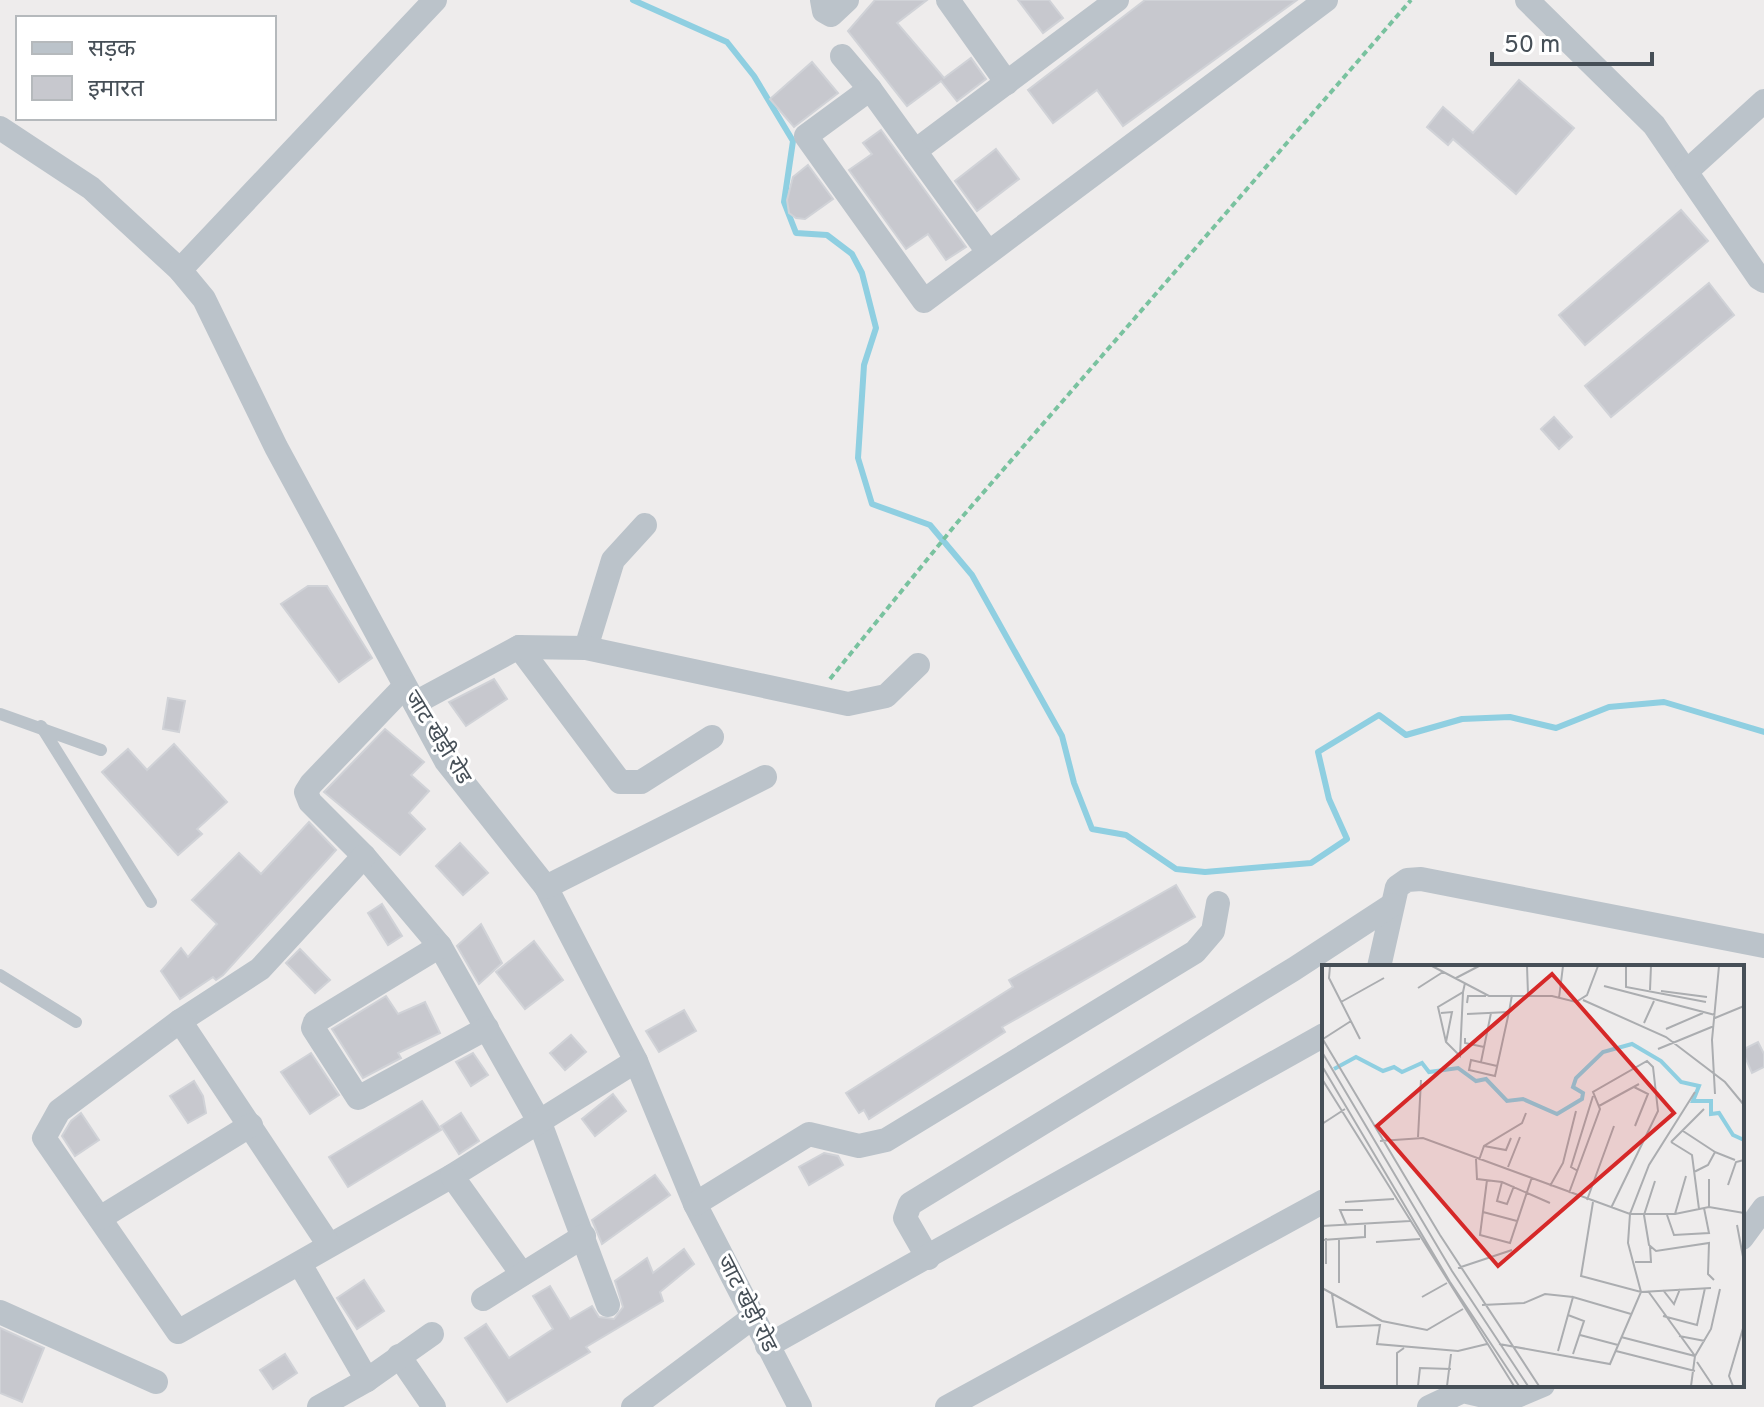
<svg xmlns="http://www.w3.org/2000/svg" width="1764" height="1407" font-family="Overpass,'Noto Sans Devanagari',sans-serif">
	<rect width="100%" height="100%" fill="#eeecec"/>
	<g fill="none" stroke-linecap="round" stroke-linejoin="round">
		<path stroke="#8fcfe1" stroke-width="6" d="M633 0 727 42 754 76 793 141 784 202 796 233 827 235 852 254 862 273 876 328 864 365 858 458 872 504 930 525 972 575 1062 736 1074 783 1092 829 1126 835 1176 869 1205 872 1311 863 1347 839 1329 799 1318 752 1379 715 1406 735 1462 719 1510 717 1556 728 1609 707 1664 702 1764 732"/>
	</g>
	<g fill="#c7c8ce" stroke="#d0d2d7" stroke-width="2">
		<path d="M875 0H927L897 23 944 78 971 58 986 79 957 101 941 81 907 106 848 31Z"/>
		<path d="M1018 0H1049L1063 18 1043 33Z"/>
		<path d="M1145 0H1297L1123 126 1097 90 1053 123 1028 90Z"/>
		<path d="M812 62 838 93 794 127 770 99Z"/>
		<path d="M1519 80 1574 128 1516 194 1453 139 1448 145 1427 127 1443 107 1473 133Z"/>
		<path d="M881 130 966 247 946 260 928 234 906 249 849 170 872 154 863 143Z"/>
		<path d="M996 149 1019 179 977 211 955 181Z"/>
		<path d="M808 165 833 199 805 219 796 218 789 213 787 200 793 177Z"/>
		<path d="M1681 210 1708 241 1585 345 1559 315Z"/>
		<path d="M1709 283 1734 315 1611 417 1585 386Z"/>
		<path d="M1554 417 1572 437 1559 449 1541 429Z"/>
		<path d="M308 586H327L372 658 339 682 281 604Z"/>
		<path d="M494 679 507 699 466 726 449 702Z"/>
		<path d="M168 698 185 701 179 732 163 729Z"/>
		<path d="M385 729 424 762 411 775 429 791 409 813 425 829 400 855 324 792Z"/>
		<path d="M174 744 227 802 197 829 202 834 178 855 102 772 128 749 147 770Z"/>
		<path d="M309 822 336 850 223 975 216 980 213 977 180 999 161 971 181 948 188 957 217 924 192 900 239 853 261 874Z"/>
		<path d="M460 843 488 873 463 895 436 866Z"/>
		<path d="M1176 885 1195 917 1002 1027 1005 1032 869 1119 864 1110 859 1113 846 1093 1013 987 1009 980Z"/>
		<path d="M382 904 402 936 388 945 368 913Z"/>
		<path d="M481 924 502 963 479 984 457 946Z"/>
		<path d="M534 941 563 980 525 1009 496 972Z"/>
		<path d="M300 949 330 980 315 993 286 963Z"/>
		<path d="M386 996 398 1014 425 1002 440 1033 398 1053 401 1058 363 1078 332 1029Z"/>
		<path d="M684 1010 696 1031 659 1052 646 1031Z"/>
		<path d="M571 1035 586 1052 565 1070 550 1053Z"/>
		<path d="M1758 1042 1764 1054V1067L1752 1073 1742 1050Z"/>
		<path d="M311 1053 339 1095 310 1114 281 1072Z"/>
		<path d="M473 1053 488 1075 471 1086 456 1062Z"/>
		<path d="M194 1081 203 1096 206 1113 188 1123 170 1096Z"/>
		<path d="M613 1094 626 1111 595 1136 582 1119Z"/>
		<path d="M422 1101 441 1130 348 1187 329 1157Z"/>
		<path d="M81 1113 99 1140 75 1156 62 1136 71 1121Z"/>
		<path d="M461 1113 479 1141 459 1154 441 1126Z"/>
		<path d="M824 1153 838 1156 843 1165 809 1185 799 1167Z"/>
		<path d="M655 1175 670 1195 602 1244 592 1220Z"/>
		<path d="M684 1249 694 1264 660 1292 663 1301 586 1347 590 1352 507 1402 465 1338 486 1324 509 1358 553 1329 533 1296 550 1286 570 1319 592 1306 599 1317 614 1319 623 1307 615 1281 647 1258 653 1273Z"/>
		<path d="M364 1280 384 1311 357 1329 337 1298Z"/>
		<path d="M0 1328 44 1348 22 1402 0 1393Z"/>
		<path d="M285 1354 297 1373 273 1389 260 1370Z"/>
	</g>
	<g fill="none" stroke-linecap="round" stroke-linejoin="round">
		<path stroke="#79c29f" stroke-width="4" stroke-dasharray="6 4" stroke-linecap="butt" d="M830 679 956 524 1411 0"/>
		<g stroke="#bbc3ca" stroke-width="12">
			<path d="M0 714 101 750"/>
			<path d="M41 726 151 902"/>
			<path d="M0 975 76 1022"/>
		</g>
		<g stroke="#bbc3ca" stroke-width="24">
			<path d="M822 0 824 11 831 15 847 0"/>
			<path d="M948 0 1007 83"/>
			<path d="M1527 0 1654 125 1759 278 1764 281"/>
			<path d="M842 56 870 89"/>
			<path d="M0 128 91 188 180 270 204 299 276 447 446 761 546 887 636 1061 695 1204 800 1407"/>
			<path d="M915 151 1117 0"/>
			<path d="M1686 172 1764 101"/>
			<path d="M988 252 870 89 806 136 924 301 1326 0"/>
			<path d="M180 270 435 0"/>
			<path d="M519 647 620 782H641L712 737"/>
			<path d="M586 648 613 560 645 525"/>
			<path d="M404 687 311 784 306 792 310 802 364 856 440 946 540 1123 608 1305"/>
			<path d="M415 703 519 647 586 648 848 704 886 696 918 665"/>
			<path d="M364 856 260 969 180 1021 59 1111 44 1138 178 1332 452 1176 636 1061"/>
			<path d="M546 887 765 777"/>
			<path d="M440 946 315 1022 313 1028 358 1098 487 1028"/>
			<path d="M1379 967 1397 887 1407 880 1421 879 1764 946"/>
			<path d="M180 1021 329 1245"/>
			<path d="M452 1176 522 1274"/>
			<path d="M695 1204 809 1134 859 1146 886 1140 1195 952 1213 931 1218 903"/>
			<path d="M100 1218 251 1125"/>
			<path d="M1742 1238 1764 1208"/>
			<path d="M928 1258 905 1218 910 1204 1294 969 1392 905"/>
			<path d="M300 1264 367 1380"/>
			<path d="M483 1299 584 1236"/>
			<path d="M0 1312 156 1382"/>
			<path d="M767 1346 1324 1035"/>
			<path d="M399 1356 434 1407"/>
			<path d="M319 1407 367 1380 432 1334"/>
			<path d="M633 1407 752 1318"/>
			<path d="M947 1407 1324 1201"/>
			<path d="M1429 1407 1463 1391 1505 1401 1543 1385"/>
		</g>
	</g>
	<g text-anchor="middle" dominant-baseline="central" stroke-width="6" stroke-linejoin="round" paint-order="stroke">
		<g font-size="22" fill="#464f57" stroke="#fff">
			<text transform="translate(437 738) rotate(58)">जाट खेड़ी रोड</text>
			<text transform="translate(746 1304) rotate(63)">जाट खेड़ी रोड</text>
		</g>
	</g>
	<g transform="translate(1322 965)">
		<rect width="422" height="422" fill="#eeecec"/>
		<path fill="none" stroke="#8fcfe1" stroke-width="4" d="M12 104 34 92 61 106 72 102 80 107 100 98 107 107 136 103 154 116 164 114 185 136 201 134 235 149 260 134 261 128 251 122 254 113 281 87 310 79 339 96 359 117 377 121 371 136H389V149L397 148 411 170 422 175"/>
		<path fill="none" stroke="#abadb0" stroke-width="2" d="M8 1 7 13 38 74M110 1 167 31H230L254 37 265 30 276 1M205 1 206 29M304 1V22L384 37M134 13 157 1M282 21 393 50M96 23 121 7M328 25 329 1M339 26 385 32M141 27 138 91 124 77 116 42 141 27 143 18M237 33 241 1M261 35 344 72 403 117 422 140M19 37 62 13M145 38 146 31H164M119 48 130 47 124 77M145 49 187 47M393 53 422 41M322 58 332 36M344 64 381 48M0 73 118 270 217 421M143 73V78L162 82M1 74 29 56M336 84 392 61M0 87 130 306 206 421M159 97 169 48M0 101 128 317 197 421M175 101 149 95 147 105 173 111 187 47 190 30M0 114 192 421M312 122 326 129 313 161M393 129 390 75 397 1M277 141 317 119M0 159 23 144M361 166 393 187M96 172 99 115M58 176 101 173 308 249H353L387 242 422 248M349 177 370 190 377 244M349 177 382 144M162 181 184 185 189 173M154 194 155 214 180 217 228 238M157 195 162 181 200 158 204 148M186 202 198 172M256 206 249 202 271 131M372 207 386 200 393 187 413 195M387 214V242M165 215 158 270 188 278 210 212M333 216 322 250 327 280 334 286 387 278 386 309 392 315M180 217 175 236 185 239 192 221M406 220 414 197 422 195M228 221 241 198 254 146M247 228 278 144 271 127 325 96 331 102 336 146 289 243M265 235 292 161M23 237 72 234M271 237 259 311 319 327 389 323M161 247 195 256M353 249 364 211M345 250 352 270 387 268 382 243M24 259 18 245H41M415 260 422 297M0 261 88 256M4 273V299M17 273V318M0 275 43 272V259M54 277 98 274M313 297H329L328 281M136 303 190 285M0 323 60 356 105 365 141 344M341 325 352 339 358 324M326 326 373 391 369 421M10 329 15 362 58 360 55 379 136 386 165 379M100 332 125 318M160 340 202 338 223 329 251 332M246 350 262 356 251 389M341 351 375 360 383 323M258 370 296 380M357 371 383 376M299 372 373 391 389 364 398 324M177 379 288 399 319 327 306 278 308 249 327 200 373 127M236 386 251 332 309 349M294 386 373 406M375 397 391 421M75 421V388L82 383M96 421 98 403 129 404M125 421 129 389M411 421 407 411 422 360"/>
		<path fill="#d62828" fill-opacity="0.15" stroke="#d62828" stroke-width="4" d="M230 9 352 148 176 301 55 161Z"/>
		<rect width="422" height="422" fill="none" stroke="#464f57" stroke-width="4"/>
	</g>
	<rect x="16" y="16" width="260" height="104" fill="#ffffff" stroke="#b5b9bc" stroke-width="2"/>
	<rect x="32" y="42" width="40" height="12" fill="#bbc3ca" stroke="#b5b9bc" stroke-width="2"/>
	<text x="88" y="56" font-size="24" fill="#464f57">सड़क</text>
	<rect x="32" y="76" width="40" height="24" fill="#c7c8ce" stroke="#b5b9bc" stroke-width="2"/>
	<text x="88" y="96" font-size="24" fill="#464f57">इमारत</text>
	<path d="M1492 52v12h160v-12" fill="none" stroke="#464f57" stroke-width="4"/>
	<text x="1504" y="52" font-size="24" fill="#464f57" stroke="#ffffff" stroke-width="6" paint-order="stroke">50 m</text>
</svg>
